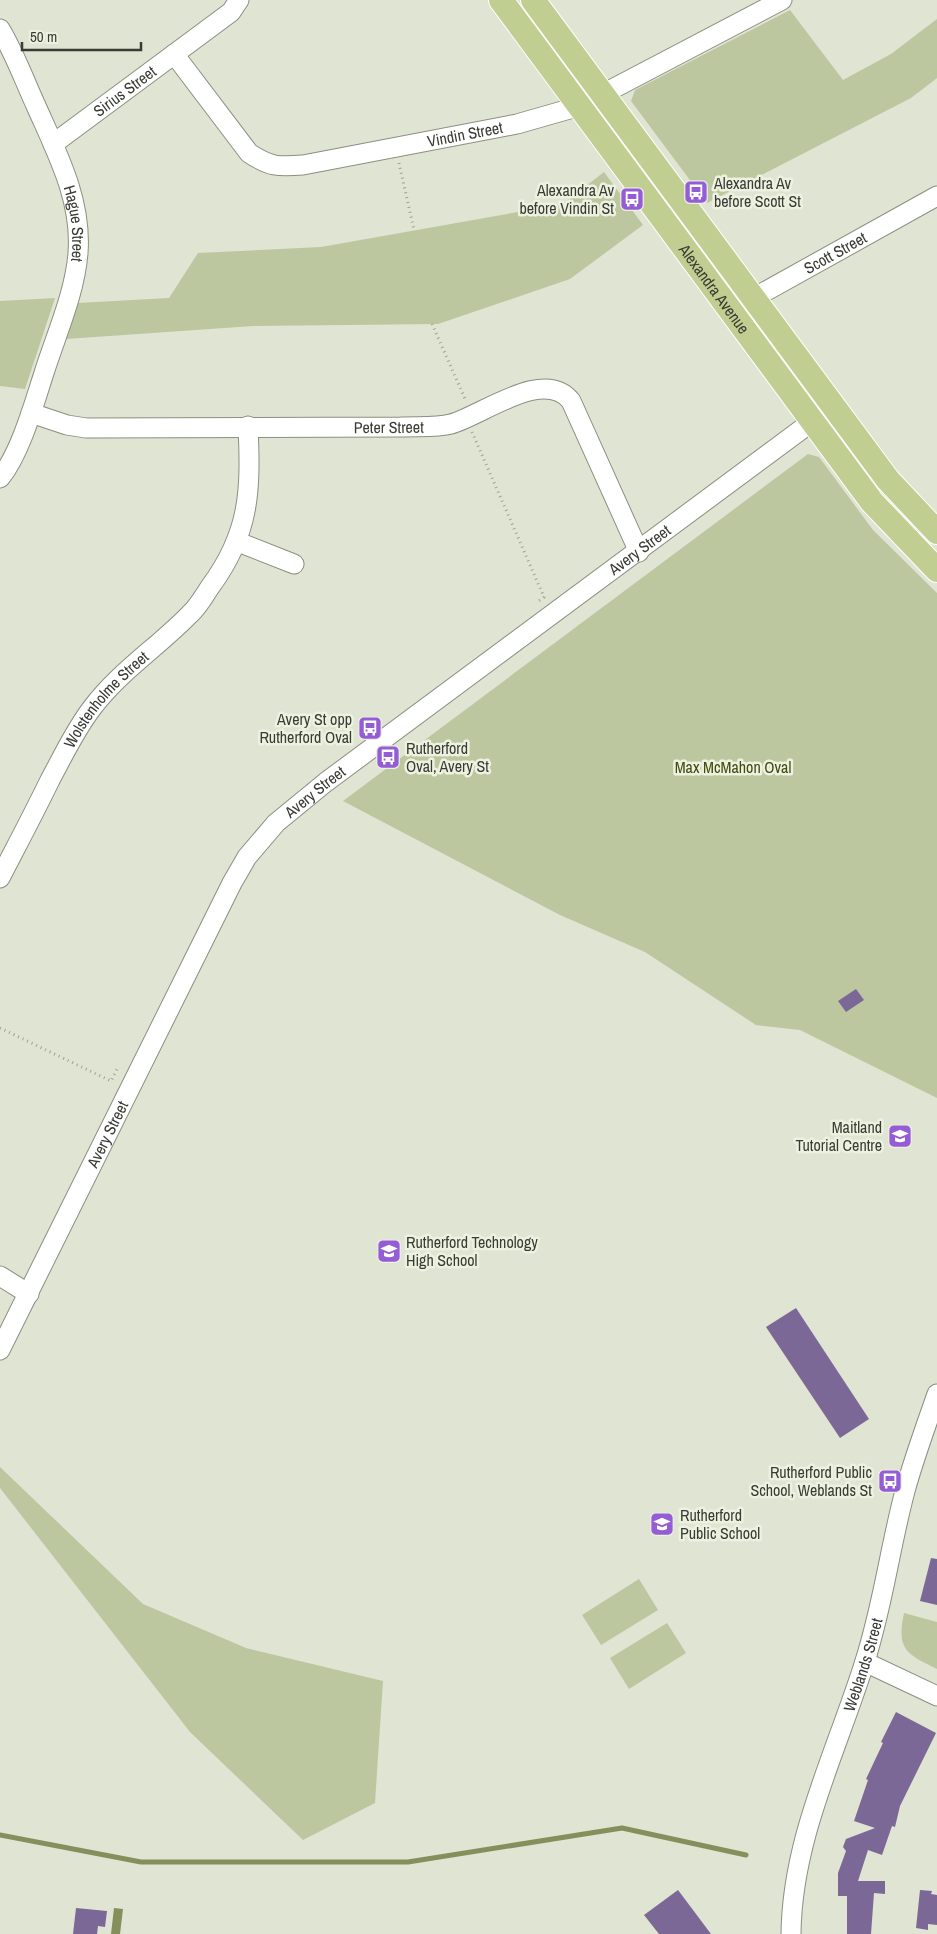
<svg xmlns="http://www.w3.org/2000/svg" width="937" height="1934" font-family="'Archivo Narrow',sans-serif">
	<rect width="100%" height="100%" fill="#dfe4d3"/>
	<g fill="#bcc7a0">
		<path d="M790 10 843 80 891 54 937 19V78L911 98 707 203 631 101 635 90Z"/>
		<path d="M604 172 643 225 570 279 438 324 253 326 66 339 78 303 169 298 198 253 321 247 563 204Z"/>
		<path d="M55 298 25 389 0 386V301Z"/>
		<path d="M808 454 819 457 873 530 937 593V1098L800 1030 756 1025 645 952 560 915 343 801Z"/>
		<path d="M0 1467 143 1604 246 1648 383 1681 375 1803 303 1840 190 1732 0 1488Z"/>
		<path d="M639 1579 658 1610 601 1645 582 1615Z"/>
		<path d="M904 1613 937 1622V1669C907 1654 896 1650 904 1613Z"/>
		<path d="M667 1623 686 1653 629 1689 610 1658Z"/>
	</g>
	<path fill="#83905c" d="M114 1908 123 1909 120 1934H111Z"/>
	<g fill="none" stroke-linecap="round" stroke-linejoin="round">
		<path stroke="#83905c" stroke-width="5" d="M0 1835 141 1862H408L622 1828 746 1855"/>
	</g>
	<g fill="#7c6897">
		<path d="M856 989 864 1000 846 1012 838 1001Z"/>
		<path d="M796 1308 869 1419 840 1438 766 1327Z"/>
		<path d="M931 1558 937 1559V1605L920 1601Z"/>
		<path d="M896 1712 936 1733 900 1806 895 1827 892 1826 882 1855 868 1850 858 1881H885V1894L874 1893 871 1934H847V1896H838V1873L846 1851 843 1847 846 1839 875 1828 854 1821 868 1780 866 1779 883 1743 881 1742Z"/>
		<path d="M678 1890 711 1934H659L644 1915Z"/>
		<path d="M920 1890 932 1891 931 1894 937 1895V1925L928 1924V1930L916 1928Z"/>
		<path d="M76 1908 107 1911 105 1927 98 1926 97 1934H73Z"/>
	</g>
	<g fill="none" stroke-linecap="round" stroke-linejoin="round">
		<g stroke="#8a8f7f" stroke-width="21">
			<g id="minor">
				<path id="s1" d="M0 29C15 54 25 82 37 108 58 155 82 201 78 253 75 293 56 335 44 373 34 404 20 454 0 478"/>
				<path id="s2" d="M174 54 249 153C270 167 278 167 303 165L517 124 580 106 782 0"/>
				<path id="s3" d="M53 144 231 12 239 0"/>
				<path id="s4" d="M732 310 937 196"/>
				<path id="s5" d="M31 413 67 425 86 428 401 427C417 426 436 428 451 424 483 415 544 367 571 401L639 552"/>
				<path d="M238 542 294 564"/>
				<path id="s6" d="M0 878C17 845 34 813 50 780 63 756 75 730 92 708 120 671 158 647 190 614 198 607 204 596 210 587 250 533 251 491 248 426"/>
				<path d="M0 1276 29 1294"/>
				<path id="s7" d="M0 1350 232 883 247 857 276 823 326 782 833 406"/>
				<path d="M865 1662 937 1696"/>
				<path id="s8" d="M791 1934C792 1838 837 1751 865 1661 883 1605 890 1547 905 1491 914 1458 926 1426 937 1394"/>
			</g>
		</g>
		<g stroke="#fff" stroke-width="26">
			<g id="major">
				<path id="s9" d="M501 0 872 502 937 570"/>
				<path d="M533 0 888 480 937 532"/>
			</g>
		</g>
		<g stroke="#9fa395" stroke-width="3" stroke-dasharray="1 4" stroke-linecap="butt">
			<path d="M399 163 414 230"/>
			<path d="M432 324 466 401"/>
			<path d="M472 432 544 597 537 602"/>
			<path d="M0 1028 111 1081 117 1069"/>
		</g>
		<use href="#minor" stroke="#fff" stroke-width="19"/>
		<use href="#major" stroke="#c1ce91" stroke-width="24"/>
	</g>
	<defs>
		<g id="bus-square" transform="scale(1.25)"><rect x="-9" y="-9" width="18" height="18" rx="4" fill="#955dd5" stroke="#edf2e0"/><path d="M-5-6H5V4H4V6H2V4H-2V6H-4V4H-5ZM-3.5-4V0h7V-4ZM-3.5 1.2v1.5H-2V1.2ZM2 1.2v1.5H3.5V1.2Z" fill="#fff"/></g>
		<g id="school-square" transform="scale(1.25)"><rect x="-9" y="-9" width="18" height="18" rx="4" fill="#955dd5" stroke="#edf2e0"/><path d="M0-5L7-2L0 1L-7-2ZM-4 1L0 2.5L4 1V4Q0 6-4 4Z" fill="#fff"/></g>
	</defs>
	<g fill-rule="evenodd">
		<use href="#bus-square" x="696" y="192"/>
		<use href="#bus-square" x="632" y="199"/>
		<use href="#bus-square" x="370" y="728"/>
		<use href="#bus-square" x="388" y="757"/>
		<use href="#school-square" x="900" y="1136"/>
		<use href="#school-square" x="389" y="1251"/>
		<use href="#bus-square" x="890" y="1481"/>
		<use href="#school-square" x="662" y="1524"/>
	</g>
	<g text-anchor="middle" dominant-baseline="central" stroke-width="5" stroke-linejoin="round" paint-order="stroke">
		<g font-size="16" fill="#393b34" stroke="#edf2e0">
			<text stroke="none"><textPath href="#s3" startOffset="89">Sirius Street</textPath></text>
			<text stroke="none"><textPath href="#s2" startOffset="346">Vindin Street</textPath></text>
			<text stroke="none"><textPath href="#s1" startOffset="210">Hague Street</textPath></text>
			<text stroke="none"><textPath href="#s4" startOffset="118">Scott Street</textPath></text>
			<text stroke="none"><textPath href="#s9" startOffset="359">Alexandra Avenue</textPath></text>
			<text stroke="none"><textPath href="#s5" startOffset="360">Peter Street</textPath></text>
			<text stroke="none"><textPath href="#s7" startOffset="1051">Avery Street</textPath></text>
			<text stroke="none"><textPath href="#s6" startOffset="209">Wolstenholme Street</textPath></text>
			<text stroke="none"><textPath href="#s7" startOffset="646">Avery Street</textPath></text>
			<text stroke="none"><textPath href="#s7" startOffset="241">Avery Street</textPath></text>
			<text stroke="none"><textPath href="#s8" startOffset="280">Weblands Street</textPath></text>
		</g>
		<g font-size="16" fill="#393b34" stroke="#edf2e0" text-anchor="start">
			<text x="714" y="183">Alexandra Av<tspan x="714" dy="18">before Scott St</tspan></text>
			<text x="614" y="190" text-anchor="end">Alexandra Av<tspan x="614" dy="18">before Vindin St</tspan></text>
			<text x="352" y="719" text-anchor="end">Avery St opp<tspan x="352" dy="18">Rutherford Oval</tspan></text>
			<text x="406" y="748">Rutherford<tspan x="406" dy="18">Oval, Avery St</tspan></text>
			<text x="882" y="1127" text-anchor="end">Maitland<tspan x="882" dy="18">Tutorial Centre</tspan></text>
			<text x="406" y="1242">Rutherford Technology<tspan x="406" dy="18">High School</tspan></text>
			<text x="872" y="1472" text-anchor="end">Rutherford Public<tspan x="872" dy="18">School, Weblands St</tspan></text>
			<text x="680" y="1515">Rutherford<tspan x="680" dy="18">Public School</tspan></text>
		</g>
		<g font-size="16" fill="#3f4a0d" stroke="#edf2e0">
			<text x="733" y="767">Max McMahon Oval</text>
		</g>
	</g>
	<path d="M22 42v8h119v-8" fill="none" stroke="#393b34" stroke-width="2.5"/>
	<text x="30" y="42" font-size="15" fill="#393b34" stroke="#edf2e0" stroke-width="4" paint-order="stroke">50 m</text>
</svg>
